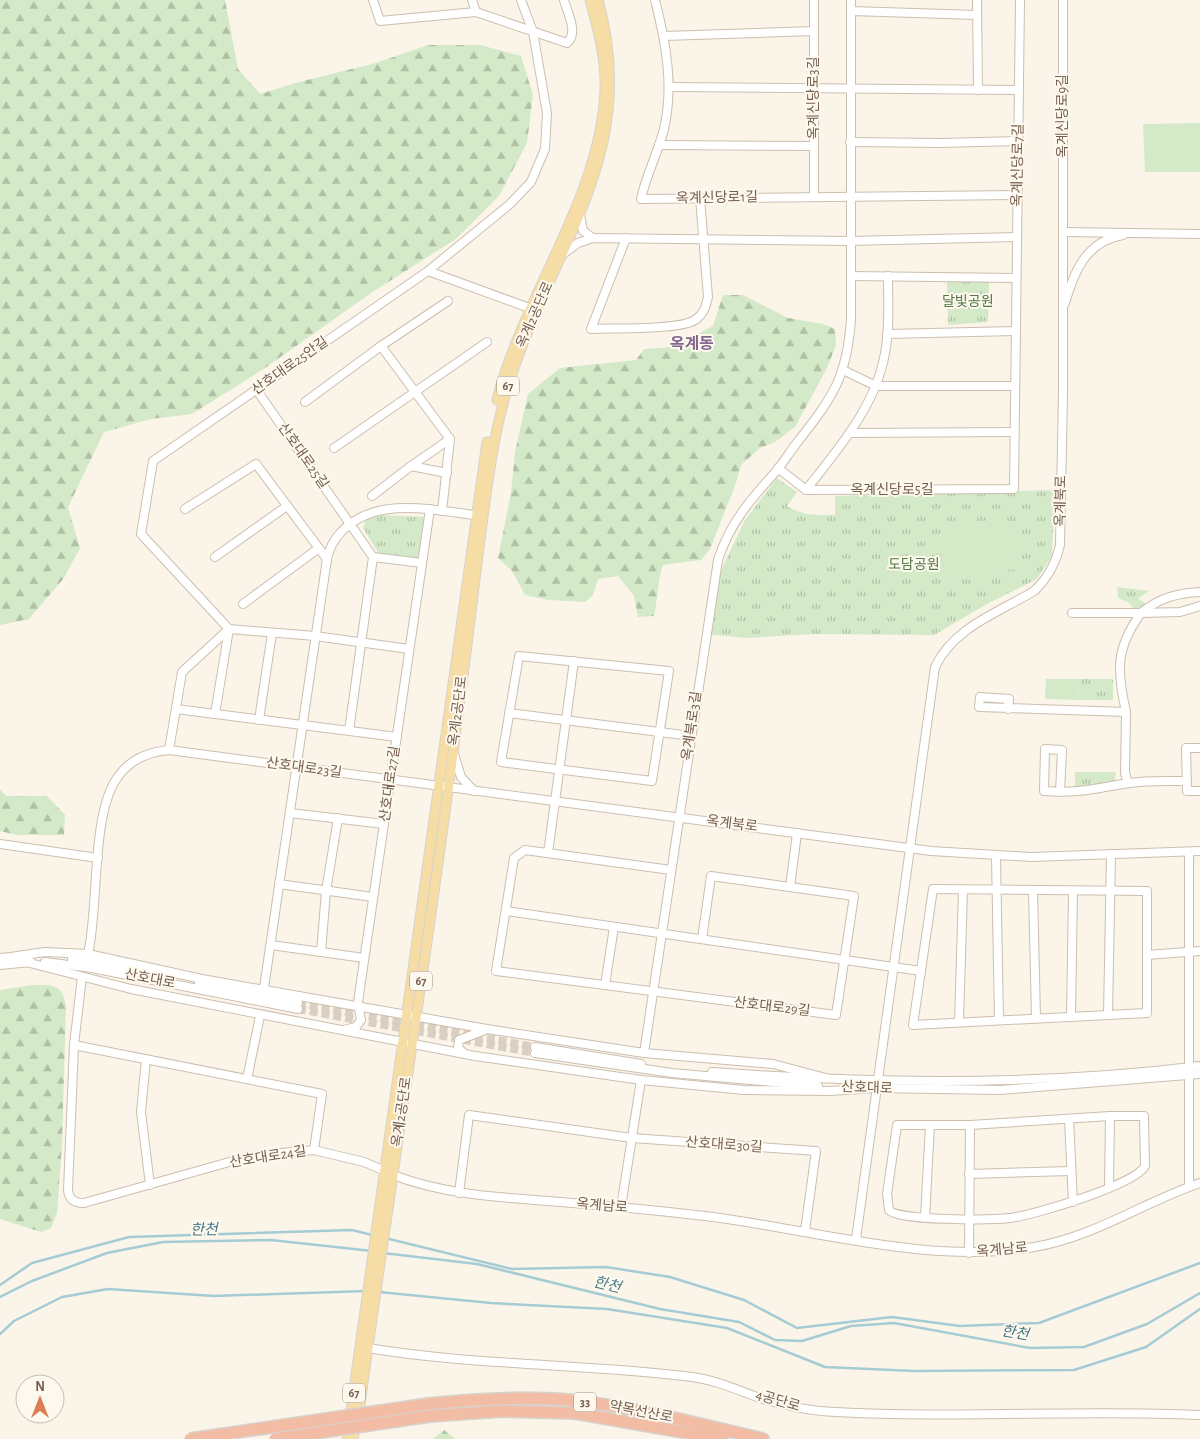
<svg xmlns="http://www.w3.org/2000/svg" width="1200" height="1439" font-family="'Alegreya Sans','Noto Sans KR',sans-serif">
	<defs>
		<pattern id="forest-firs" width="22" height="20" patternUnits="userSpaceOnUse" patternTransform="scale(1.25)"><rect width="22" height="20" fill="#d3e9c8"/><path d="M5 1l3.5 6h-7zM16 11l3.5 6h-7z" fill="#b0c0a5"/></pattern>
		<pattern id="park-tufts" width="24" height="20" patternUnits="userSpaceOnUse" patternTransform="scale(1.25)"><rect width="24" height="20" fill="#d3e9c8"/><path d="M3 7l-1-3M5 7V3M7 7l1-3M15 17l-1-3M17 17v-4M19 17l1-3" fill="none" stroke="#b0c0a5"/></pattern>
	</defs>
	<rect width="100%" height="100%" fill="#fbf5e9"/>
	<g fill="url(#forest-firs)">
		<path d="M0 0H225L238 69 260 94 299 82 376 63 428 45H480L521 56 533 95 527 143 499 196 456 239 374 291 265 368 192 414 151 419 104 432 68 507 80 548 64 578 29 619 0 625Z"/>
		<path d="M723 295H743L788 318 823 324 835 329 836 345 827 368 795 427 775 442 760 448 741 465 736 483 710 549 701 560 663 565C657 582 658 598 654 616L638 617 634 596 618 576 598 579 593 595 585 602 549 600 525 595 512 571 498 558 511 493 515 452 528 394 560 368 636 360 644 349 672 347 713 326Z"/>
		<path d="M0 789 6 796H47L65 815 64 835H17L0 831Z"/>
		<path d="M32 985C52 985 62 983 66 1005L62 1145 57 1213 51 1228 41 1232 0 1219V990Z"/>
		<path d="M444 1430 455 1439H433Z"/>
	</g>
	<g fill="url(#park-tufts)">
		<path d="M947 281 989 282 988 322 948 325Z"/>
		<path d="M777 478 797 492 787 506C803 516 817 515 835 515V496L1055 490 1052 556 1037 579 987 604 934 635 813 634 746 638 706 634 722 568 745 520Z"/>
		<path d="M380 515 424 517 418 559 379 554 363 528 367 517Z"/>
		<path d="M1117 587 1150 591 1138 598 1146 604 1136 611 1128 602 1118 598Z"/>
		<path d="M1078 679H1113V700H1079Z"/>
		<path d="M1075 772H1116L1114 784 1091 787 1075 786Z"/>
	</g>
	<g fill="#d3e9c8">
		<path d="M1200 123V172H1145L1143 124Z"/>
		<path d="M941 521H1016V570L986 569 985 579 941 580Z"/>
		<path d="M1046 679H1078L1079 700 1045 699Z"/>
	</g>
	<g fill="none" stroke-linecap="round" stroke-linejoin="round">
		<g stroke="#a5cbd5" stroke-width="2.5">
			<path d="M385 1238 512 1269 606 1267 670 1277 744 1300 797 1328 892 1317 960 1326 1039 1323 1200 1263"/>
			<path d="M383 1253 477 1264 660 1309 739 1322 775 1340 802 1341 851 1326 894 1323 1030 1348 1084 1347 1147 1324 1200 1293"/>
			<path d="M0 1285 32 1263 129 1237 352 1230 372 1235"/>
			<path d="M379 1292 491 1303 607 1309 727 1328 825 1367 914 1371 1074 1370 1146 1347 1200 1309"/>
			<path d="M0 1297 32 1281 107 1253 163 1242 271 1240 372 1251"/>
			<path d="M0 1334 14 1321 62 1297 108 1289 214 1296 366 1291"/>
		</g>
		<g stroke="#dacfc2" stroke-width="8" stroke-dasharray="8 4" stroke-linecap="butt">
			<path d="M298 1003 535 1047"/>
			<path d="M298 1009 535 1053"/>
		</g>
		<g stroke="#cdbeaf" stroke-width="10">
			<g id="minor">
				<path d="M373 0 380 21 476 12 567 43C579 33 567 12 564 0"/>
				<path d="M472 0 476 12"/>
				<path d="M655 0C666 43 674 86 664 129 658 153 646 175 641 199L1017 195"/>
				<path d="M814 0V197"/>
				<path d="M977 0 978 90"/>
				<path d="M851 11 977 15"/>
				<path d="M664 36 814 31"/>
				<path d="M669 87 1019 90"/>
				<path d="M850 142 940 143 1018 141"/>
				<path d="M659 145 814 146"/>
				<path d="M580 215 583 231 593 238"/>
				<path d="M1063 232 1200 234"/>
				<path d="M626 238 591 329C612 328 680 330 695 320 704 314 706 306 708 297L700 198"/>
				<path d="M563 254 578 243 593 238 850 241 1017 237"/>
				<path d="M428 271 535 310"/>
				<path d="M851 276 1016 278"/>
				<path d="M1065 303C1074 272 1086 241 1123 235"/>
				<path d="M887 334 1016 331"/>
				<path d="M381 346 448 301"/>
				<path d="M843 370 876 386H1015"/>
				<path d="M256 389 373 557 349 731"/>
				<path d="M305 402 381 346 450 439 442 511"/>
				<path d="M851 433 1014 432"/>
				<path d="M334 448 487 342"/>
				<path d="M411 466 450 439"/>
				<path d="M778 468 806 490 1014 489 1020 0"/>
				<path d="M806 490C838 449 876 406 885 353 890 328 888 301 888 276"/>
				<path d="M372 496 411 466 447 473"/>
				<path d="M185 509 256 464 327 559"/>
				<path d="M215 557 287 506"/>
				<path d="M373 557 422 563"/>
				<path d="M243 604 319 548"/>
				<path d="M1072 613H1141C1115 649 1117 671 1126 712"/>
				<path d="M1141 613C1159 598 1177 593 1200 592"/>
				<path d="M1141 613 1180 612 1200 606"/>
				<path d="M409 649 315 636 229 629 141 534 153 461 428 271 510 204 531 182 545 149 547 113 533 32 521 0"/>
				<path d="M519 656 669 671 652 781 501 762Z"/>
				<path d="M176 709 397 737"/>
				<path d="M1008 709 1009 699 980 697 979 707 1126 712 1125 773 1128 783"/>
				<path d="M509 713 691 736"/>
				<path d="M215 714 229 629"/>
				<path d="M259 720 272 633"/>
				<path d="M1200 748H1186L1187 791H1200"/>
				<path d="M169 750 182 672 229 629"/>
				<path d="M454 754 461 777 474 791"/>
				<path d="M1060 792 1062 750 1045 749 1044 791C1078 794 1096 788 1129 783 1148 780 1167 781 1187 781"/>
				<path d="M290 813 384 824"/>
				<path d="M0 844 98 858"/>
				<path d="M548 853 574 661"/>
				<path d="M996 857 999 1020"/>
				<path d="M671 870 525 850 514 858 496 971 836 1015 854 896 711 876 702 939"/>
				<path d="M279 884 373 897"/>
				<path d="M790 887 797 833"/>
				<path d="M933 889 1147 891V1013L913 1025Z"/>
				<path d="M1033 890 1036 1018"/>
				<path d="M506 911 921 971"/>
				<path d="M271 945 364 958"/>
				<path d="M321 952 326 891 338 818"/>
				<path d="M88 954C99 908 91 815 117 778 129 760 148 752 169 750L931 851 1031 857 1200 851"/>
				<path d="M1147 955 1200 951"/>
				<path d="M17 956 45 952 88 954 202 979 487 1029 644 1053 773 1064 826 1078"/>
				<path d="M0 958 20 956"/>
				<path d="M72 959 171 978"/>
				<path d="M26 962 131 989 475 1056 641 1080 744 1090 830 1091 876 1088"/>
				<path d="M45 962 92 968 298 1009"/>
				<path d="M0 965 31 962"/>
				<path d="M82 977 74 1045 68 1190C69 1200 75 1203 84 1203L240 1159 271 1154 314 1150 364 1162 385 1171"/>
				<path d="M199 983 298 1003"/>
				<path d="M605 985 614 927"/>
				<path d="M264 988 327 559C329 548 333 541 341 532 377 494 437 511 482 516"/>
				<path d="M1108 1015 1111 854"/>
				<path d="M1071 1017 1073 891"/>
				<path d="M959 1022 963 890"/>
				<path d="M343 1030 356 1027 361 1020 358 1002 430 509"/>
				<path d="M74 1045 322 1094 314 1150"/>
				<path d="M535 1047 641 1064"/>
				<path d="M535 1053 672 1073 818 1086"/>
				<path d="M644 1053 718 560C730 522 752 498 778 469 784 461 790 452 796 444 832 398 847 379 851 319V0"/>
				<path d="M465 1054 458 1048 459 1040 485 1030"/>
				<path d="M146 1059 141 1112 150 1185"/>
				<path d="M712 1072C874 1084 1039 1086 1200 1066"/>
				<path d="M247 1079 260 1016"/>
				<path d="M872 1088 1000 1090 1200 1074"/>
				<path d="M1110 1116H1144L1145 1166C1135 1185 1034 1215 1010 1218 992 1220 898 1221 889 1210L887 1194 897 1125H970Z"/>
				<path d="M1069 1119 1073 1202"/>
				<path d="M969 1174 1071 1171"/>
				<path d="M393 1175C443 1194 494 1197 548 1201 600 1205 653 1210 705 1216 812 1229 927 1265 1034 1247 1094 1237 1144 1202 1200 1183"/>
				<path d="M1109 1186 1110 1116"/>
				<path d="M1189 1187V852"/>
				<path d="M459 1193 469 1115 632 1138 816 1151 805 1231"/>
				<path d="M621 1207 641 1080"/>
				<path d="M925 1218 930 1125"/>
				<path d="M856 1239 935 667C954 627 998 613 1034 591 1048 578 1056 563 1060 545L1063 394V0"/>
				<path d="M969 1253 970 1125"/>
				<path d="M362 1347C471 1366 582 1363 692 1377 716 1380 737 1390 760 1398 785 1406 810 1411 835 1412 957 1419 1078 1409 1200 1415"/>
			</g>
		</g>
		<g stroke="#d8d2cd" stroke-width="11">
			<g id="major">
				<path d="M497 400C523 296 601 197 605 90 606 59 598 29 590 0"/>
				<path d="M347 1439 487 442"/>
				<path d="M353 1439 360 1405C388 1200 421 995 448 790 460 705 470 618 481 532 488 480 494 428 511 377 555 242 641 152 598 0"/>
			</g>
		</g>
		<g stroke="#d8d2cd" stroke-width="14">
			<g id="highway">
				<path d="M428 1404C474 1399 522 1396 569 1400 634 1407 699 1424 763 1439"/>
				<path d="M430 1416 502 1411 575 1413 722 1439"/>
			</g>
		</g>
		<use href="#minor" stroke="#fff" stroke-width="8"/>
		<use href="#major" stroke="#f6dda6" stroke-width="9"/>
		<use href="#highway" stroke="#f2bda4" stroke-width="11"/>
		<g stroke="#d8d2cd" stroke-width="14" stroke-linecap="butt">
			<g id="highway-bridge">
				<path d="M190 1439 428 1404"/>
				<path d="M275 1439 430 1416"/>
			</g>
		</g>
		<use href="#highway-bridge" stroke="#f2bda4" stroke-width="11"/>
	</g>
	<g text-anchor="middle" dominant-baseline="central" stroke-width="4" stroke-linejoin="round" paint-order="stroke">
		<g fill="#fef9ef" stroke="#9e8c7e" stroke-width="1">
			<rect x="497" y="376.5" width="22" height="19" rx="4"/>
			<rect x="410" y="971.5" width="22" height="19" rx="4"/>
			<rect x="343" y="1383.5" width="22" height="19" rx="4"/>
			<rect x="574" y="1392.5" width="22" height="19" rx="4"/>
		</g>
		<g font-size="12" font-weight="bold" fill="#755e4e">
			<text x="508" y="386">67</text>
			<text x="421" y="981">67</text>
			<text x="354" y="1393">67</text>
			<text x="585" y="1402">33</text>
		</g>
		<g font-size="14" fill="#755e4e" stroke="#fef9ef">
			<text transform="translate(814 98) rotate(-90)">옥계신당로3길</text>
			<text transform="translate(1063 116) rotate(-90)">옥계신당로9길</text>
			<text transform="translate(1018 165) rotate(-89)">옥계신당로7길</text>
			<text transform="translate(717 198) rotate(-1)">옥계신당로1길</text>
			<text transform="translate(535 315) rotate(-66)">옥계2공단로</text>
			<text transform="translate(290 366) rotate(-35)">산호대로25안길</text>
			<text transform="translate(303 456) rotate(55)">산호대로25길</text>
			<text x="892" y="490">옥계신당로5길</text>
			<text transform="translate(1061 501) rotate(-89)">옥계북로</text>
			<text transform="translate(458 711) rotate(-83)">옥계2공단로</text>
			<text transform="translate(692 726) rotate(-82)">옥계북로3길</text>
			<text transform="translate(304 768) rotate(8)">산호대로23길</text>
			<text transform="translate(390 784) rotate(-82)">산호대로27길</text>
			<text transform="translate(732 824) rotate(7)">옥계북로</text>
			<text transform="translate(150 979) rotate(11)">산호대로</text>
			<text transform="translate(772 1007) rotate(7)">산호대로29길</text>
			<text transform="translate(867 1088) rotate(2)">산호대로</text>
			<text transform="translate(402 1112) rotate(-82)">옥계2공단로</text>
			<text transform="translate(724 1145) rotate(4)">산호대로30길</text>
			<text transform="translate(268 1157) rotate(-9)">산호대로24길</text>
			<text transform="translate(602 1206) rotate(5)">옥계남로</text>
			<text transform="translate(1002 1250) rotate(-5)">옥계남로</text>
			<text transform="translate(778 1401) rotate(16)">4공단로</text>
			<text transform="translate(641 1412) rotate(11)">약목선산로</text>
		</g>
		<g font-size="14" fill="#527946" stroke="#fef9ef">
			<text x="968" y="302">달빛공원</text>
			<text x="914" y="565">도담공원</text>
		</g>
		<g font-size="15" font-style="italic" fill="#487886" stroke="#fef9ef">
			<text transform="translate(204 1230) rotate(-1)">한천</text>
			<text transform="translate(607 1285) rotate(14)">한천</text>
			<text transform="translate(1015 1333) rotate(9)">한천</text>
		</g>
		<g font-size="16" font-weight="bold" fill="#856690" stroke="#fef9ef">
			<text x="692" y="344">옥계동</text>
		</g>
	</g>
	<g transform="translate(40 1399)"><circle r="24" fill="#fef9ef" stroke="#c7bbaf"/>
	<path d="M0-4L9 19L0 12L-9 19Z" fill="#dd7d56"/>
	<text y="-8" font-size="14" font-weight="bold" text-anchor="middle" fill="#755e4e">N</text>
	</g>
</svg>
